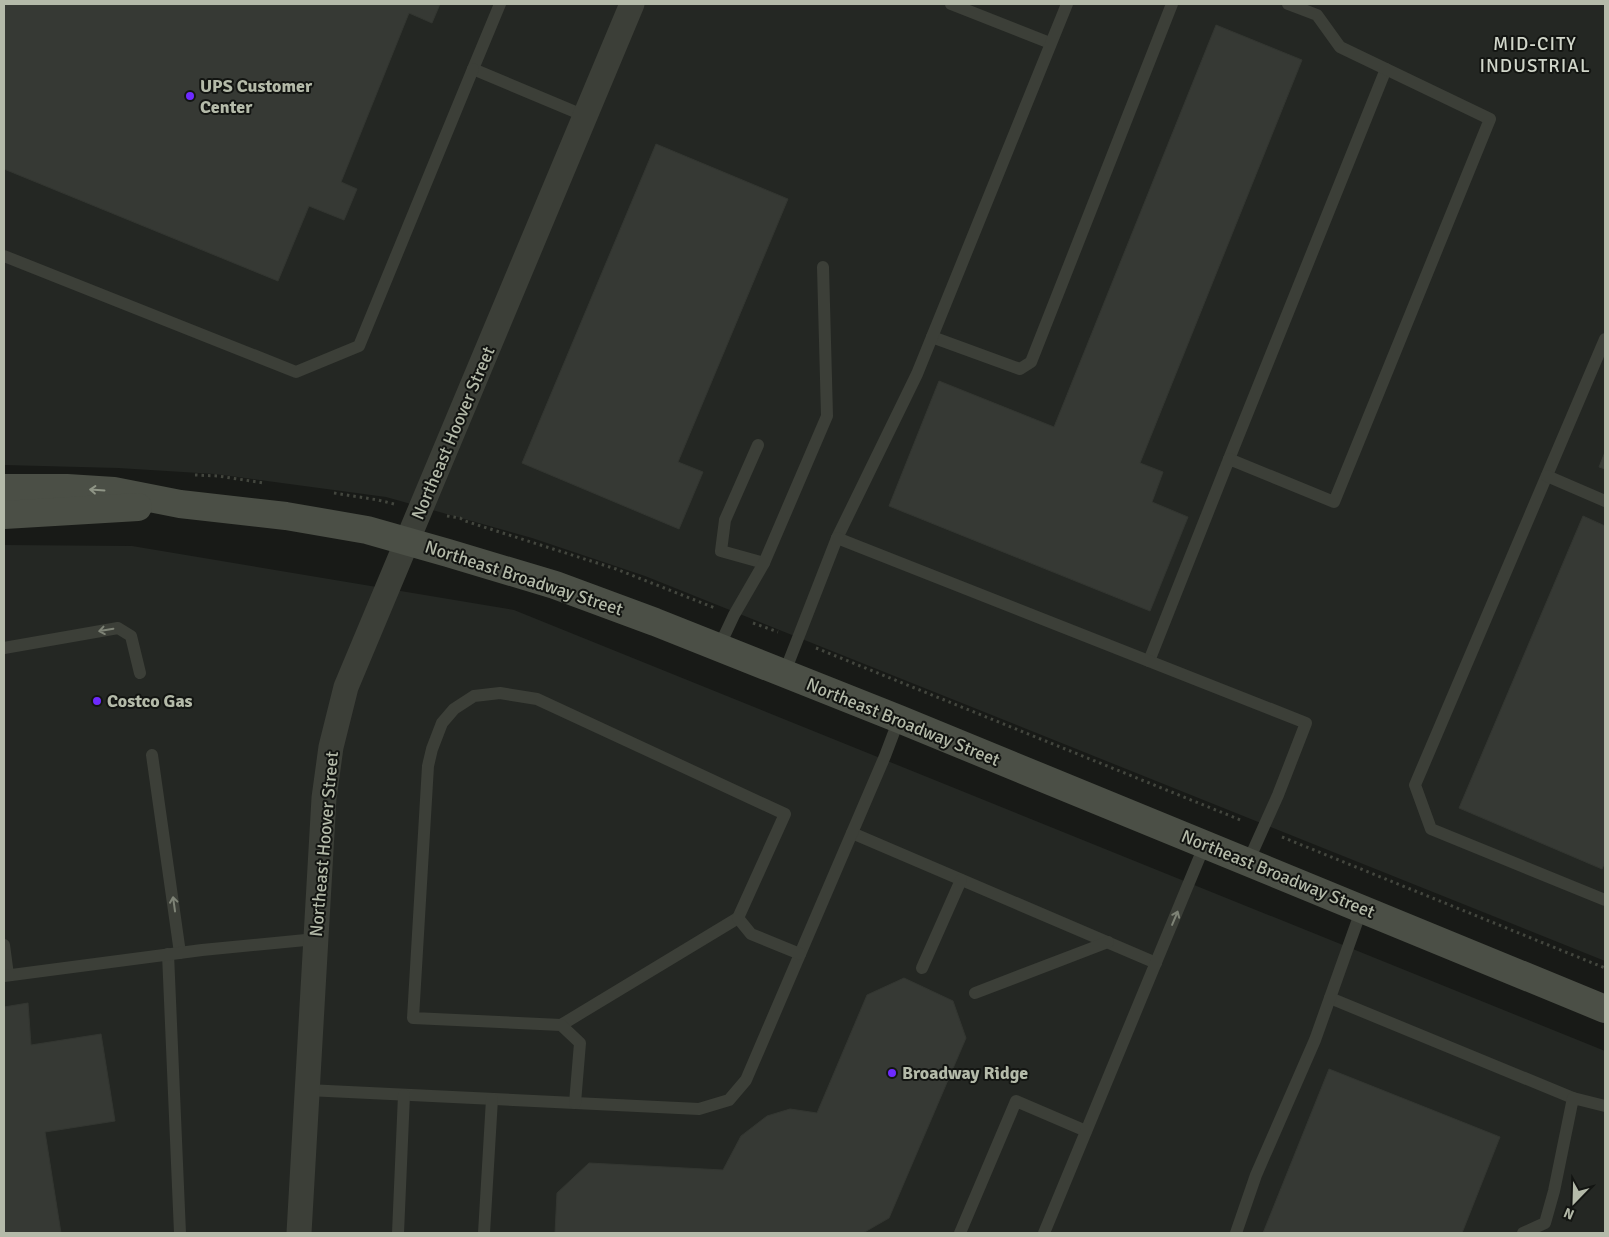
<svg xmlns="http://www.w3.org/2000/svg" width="1609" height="1237" font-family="Signika,sans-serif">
	<rect width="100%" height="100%" fill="#181a17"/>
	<g fill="#242723">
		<path d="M4 4H1605V961L645 576 532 538 386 497 215 474 118 468 4 465Z"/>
		<path d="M4 545 132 546 514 610 1605 1051V1233H4Z"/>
	</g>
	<g fill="#363934" stroke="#333631">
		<path d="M4 4H440L432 23 409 13 341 182 357 189 344 220 309 206 278 281 4 169Z"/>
		<path d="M1216 25 1302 60 1140 463 1163 472 1152 502 1188 517 1150 611 889 506 939 381 1054 427Z"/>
		<path d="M656 144 788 199 678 462 703 472 679 529 522 463Z"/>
		<path d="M1605 452V469L1599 467Z"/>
		<path d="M1583 516 1605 526V862L1602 869 1459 808Z"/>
		<path d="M904 978 953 1001 966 1038 889 1218 863 1233H555L557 1193 589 1163 723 1170 741 1136 767 1116 790 1109 817 1113 867 995Z"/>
		<path d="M28 1003 31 1045 101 1034 115 1121 45 1132 61 1233H4V1007Z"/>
		<path d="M1329 1069 1500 1137 1462 1233H1263Z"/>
	</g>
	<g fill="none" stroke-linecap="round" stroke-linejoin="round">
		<g stroke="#43463e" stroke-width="3" stroke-dasharray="2.5 4" stroke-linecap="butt">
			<path d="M195 475 218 476 264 483"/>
			<path d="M334 493 378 500 394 504"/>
			<path d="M447 516 460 518 465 521 616 569 715 608"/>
			<path d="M753 623 778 632"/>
			<path d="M816 648 1243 821"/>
			<path d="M1282 837 1605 968"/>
		</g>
		<g stroke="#3c3f38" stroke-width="12">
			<path d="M500 4 473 69 585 116"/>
			<path d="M951 4 1050 43"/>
			<path d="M4 256 296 372 359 346 473 69"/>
			<path d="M932 337 1020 369 1031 362 1172 4"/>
			<path d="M1605 339 1415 785 1431 829 1605 900"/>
			<path d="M758 445 725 520 721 551 764 563"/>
			<path d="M1229 459 1386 69"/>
			<path d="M1547 476 1605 501"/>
			<path d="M837 538 917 374 1067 4"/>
			<path d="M719 647 734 615 764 563 827 416 823 267"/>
			<path d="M4 648 118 628 131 636 140 673"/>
			<path d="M1149 661 1229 459 1334 502 1490 119 1340 47 1317 15 1288 4"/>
			<path d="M784 674 837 538 1306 723 1278 795 1248 862"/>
			<path d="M152 755 180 953"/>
			<path d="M852 833 1156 963"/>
			<path d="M4 945 8 975"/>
			<path d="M168 954 180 1233"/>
			<path d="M922 968 961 880"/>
			<path d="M4 976 202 950 316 939"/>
			<path d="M975 993 1108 942"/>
			<path d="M1330 998 1573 1098"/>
			<path d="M561 1025 738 918"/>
			<path d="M307 1090 699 1109 729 1100 746 1080 885 756 899 719"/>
			<path d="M575 1103 580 1043 561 1025 413 1018 428 766 432 749 442 723 454 709 474 696 500 693 537 699 785 814 738 918 751 934 800 954"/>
			<path d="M398 1233 404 1095"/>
			<path d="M484 1233 492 1099"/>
			<path d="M960 1233 1016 1101 1086 1131"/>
			<path d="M1044 1233 1205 844"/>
			<path d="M1236 1233 1256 1175 1315 1040 1362 908"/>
			<path d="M1523 1233 1545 1223 1554 1191 1573 1098 1605 1106"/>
		</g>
		<path stroke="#3c3f38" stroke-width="25" d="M299 1233 324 798 331 747 346 687 632 4"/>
		<g stroke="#4b4f46" stroke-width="28">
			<path d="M4 488H67L114 491 180 504 286 516 367 530 448 553 555 585 655 622 899 719 1605 1009"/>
			<path d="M4 515 138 507"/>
		</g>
	</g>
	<defs><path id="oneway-shaft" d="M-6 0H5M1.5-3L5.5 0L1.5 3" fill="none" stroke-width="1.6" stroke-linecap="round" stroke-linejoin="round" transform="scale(1.25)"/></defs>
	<use stroke="#8f9586" href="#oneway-shaft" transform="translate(97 490) rotate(-176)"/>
	<g stroke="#7e8376">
		<use href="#oneway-shaft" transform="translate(106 630) rotate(170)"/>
		<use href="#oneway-shaft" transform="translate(174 904) rotate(-98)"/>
		<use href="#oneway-shaft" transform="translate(1175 918) rotate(-67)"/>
	</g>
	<g fill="#6e2aff" stroke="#131512" stroke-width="2">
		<circle cx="190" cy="96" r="5"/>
		<circle cx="97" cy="701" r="5"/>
		<circle cx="892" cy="1073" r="5"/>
	</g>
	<g text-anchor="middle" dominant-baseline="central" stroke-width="4" stroke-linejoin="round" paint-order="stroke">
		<g font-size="18" font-weight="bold" fill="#b4baa9" stroke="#131512" text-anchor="start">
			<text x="200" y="86">UPS Customer<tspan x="200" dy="21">Center</tspan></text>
			<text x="107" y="701">Costco Gas</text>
			<text x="902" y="1073">Broadway Ridge</text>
		</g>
		<g font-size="18" fill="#b4baa9" stroke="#131512">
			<text transform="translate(453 433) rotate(-67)">Northeast Hoover Street</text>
			<text transform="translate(524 578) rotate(18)">Northeast Broadway Street</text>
			<text transform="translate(903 722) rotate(22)">Northeast Broadway Street</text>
			<text transform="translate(324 844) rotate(-85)">Northeast Hoover Street</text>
			<text transform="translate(1278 874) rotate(22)">Northeast Broadway Street</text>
		</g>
		<g font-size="19" letter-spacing="1" fill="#d1d6ca" stroke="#131512">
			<text x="1535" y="44">MID-CITY<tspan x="1535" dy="22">INDUSTRIAL</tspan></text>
		</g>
	</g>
	<rect width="1609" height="1237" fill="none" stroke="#b4baa9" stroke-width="10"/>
	<g transform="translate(1574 1202) rotate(203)" stroke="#131512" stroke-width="4" paint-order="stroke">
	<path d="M0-4L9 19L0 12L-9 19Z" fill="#b4baa9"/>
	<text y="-8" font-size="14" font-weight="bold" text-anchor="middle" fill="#b4baa9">N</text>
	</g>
</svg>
